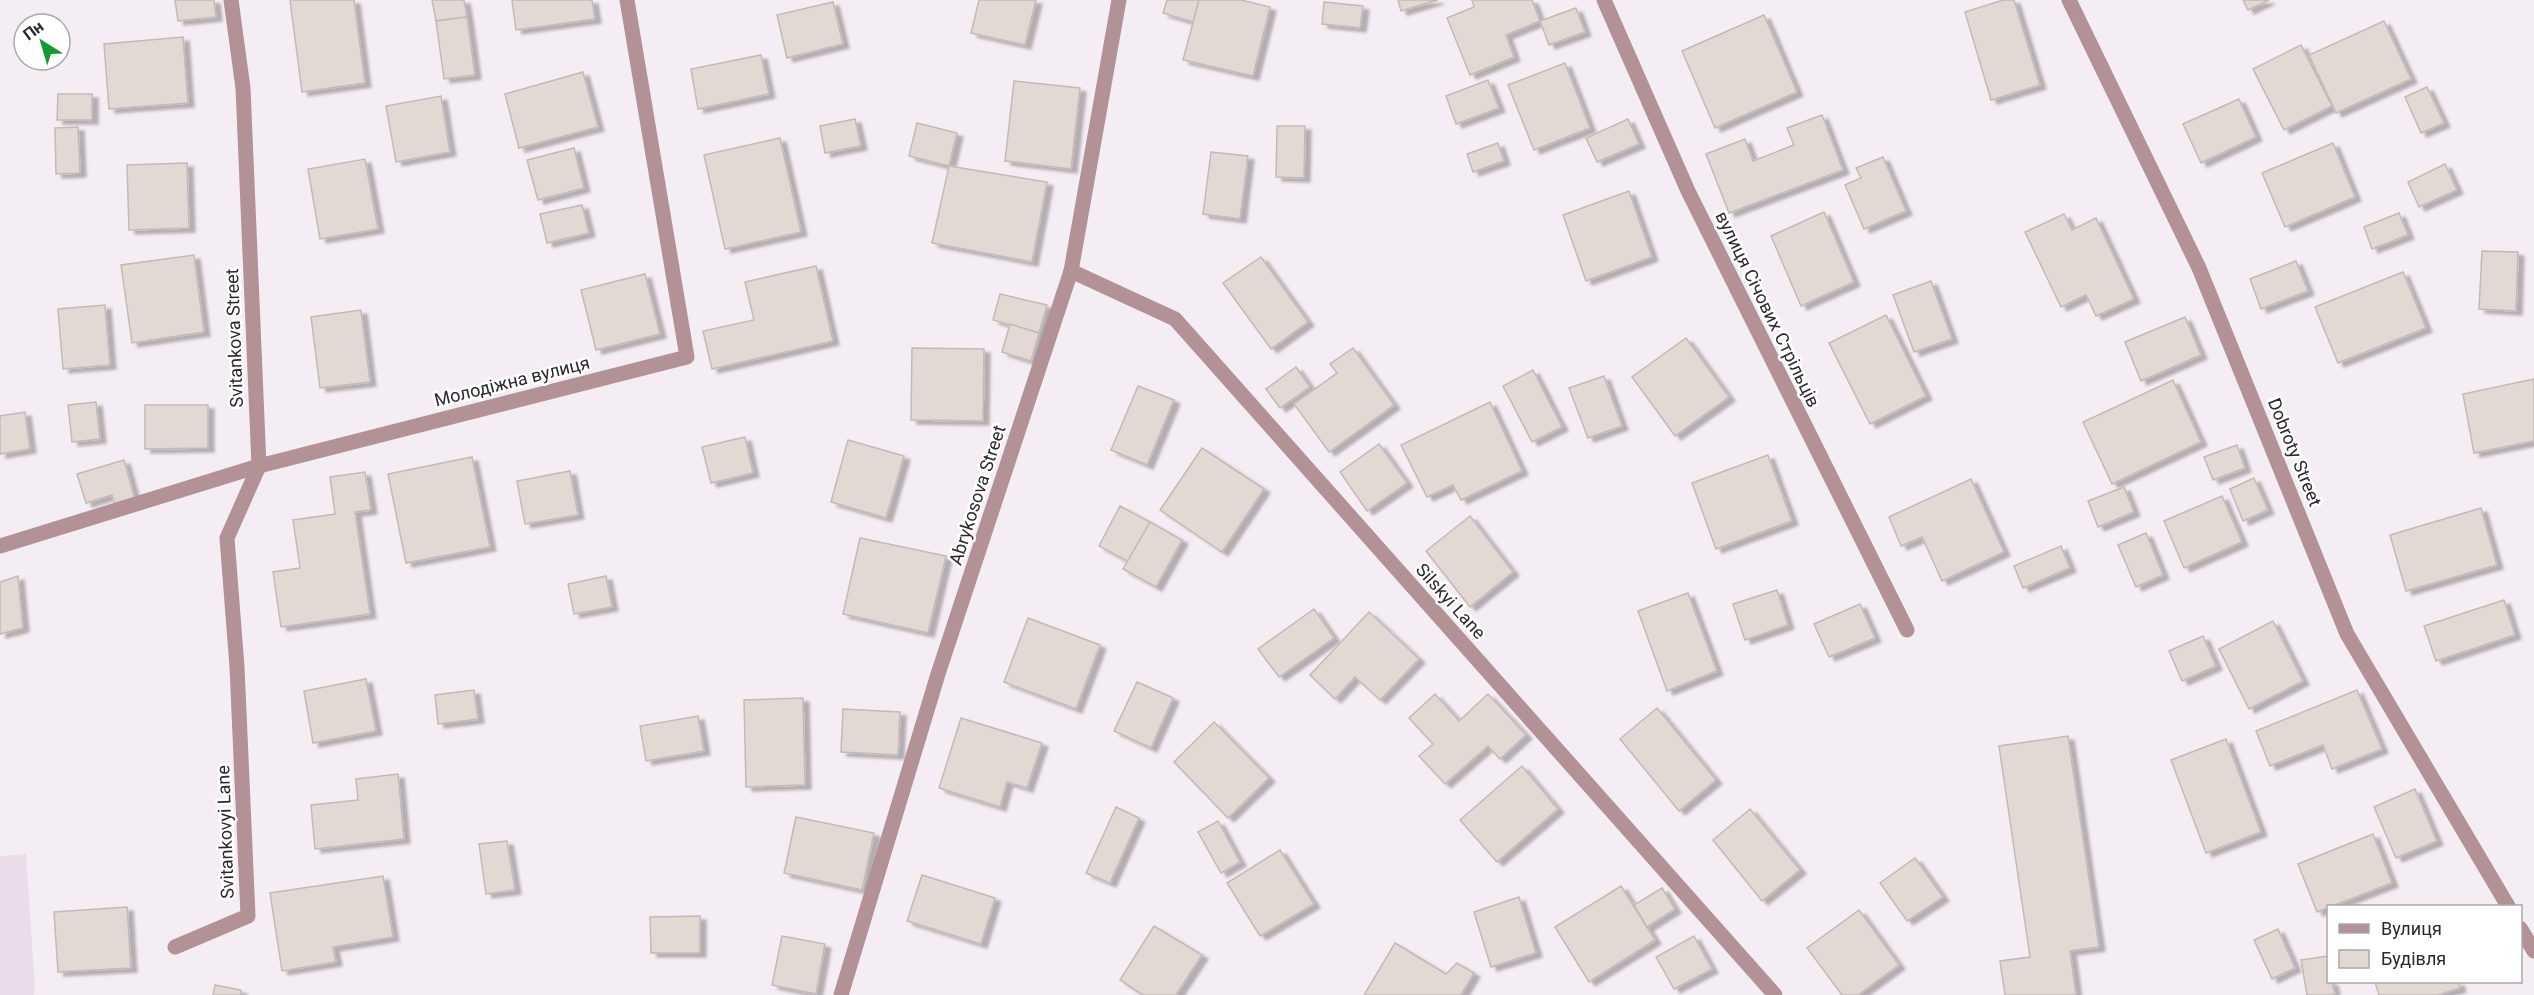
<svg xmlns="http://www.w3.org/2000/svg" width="2534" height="995" font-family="Roboto,sans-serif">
	<defs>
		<filter id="shadow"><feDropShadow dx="6" dy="4" stdDeviation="1.5" flood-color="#0004"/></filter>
	</defs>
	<rect width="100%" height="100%" fill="#f5edf4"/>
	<path fill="#eadde9" d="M26 854 35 989 34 995H0V856Z"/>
	<g fill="#e2d8d4" stroke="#c3bab6" stroke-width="1.5" filter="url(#shadow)">
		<path d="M175 0H214L216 17 178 21Z"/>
		<path d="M290 0H354L365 83 302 92Z"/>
		<path d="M432 0H464L467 17 436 21Z"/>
		<path d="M512 0H592L595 19 516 30Z"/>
		<path d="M979 0H1036L1025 45 971 33Z"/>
		<path d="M1167 0H1199L1193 22 1163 13Z"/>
		<path d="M1199 0H1241L1270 7 1253 76 1183 60Z"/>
		<path d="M1398 0H1438L1401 11Z"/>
		<path d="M1472 0H1532L1540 21 1506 35 1514 57 1470 75 1447 18 1474 7Z"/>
		<path d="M2003 0H2014L2040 85 1991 100 1965 12Z"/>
		<path d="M2243 0H2269L2248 10Z"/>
		<path d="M833 2 843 44 787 58 777 15Z"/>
		<path d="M1324 2 1363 6 1360 28 1322 24Z"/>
		<path d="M1576 8 1585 32 1549 45 1540 21Z"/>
		<path d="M1764 15 1797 92 1715 128 1682 51Z"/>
		<path d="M467 17 475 75 444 79 436 21Z"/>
		<path d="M2384 21 2411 79 2336 113 2309 55Z"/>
		<path d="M183 37 188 103 109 109 104 44Z"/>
		<path d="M2301 45 2332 106 2284 130 2253 69Z"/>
		<path d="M761 55 769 94 698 109 691 69Z"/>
		<path d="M1565 63 1590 128 1534 150 1508 85Z"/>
		<path d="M583 72 598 127 519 148 505 94Z"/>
		<path d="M1488 80 1499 108 1456 124 1446 96Z"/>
		<path d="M1014 81 1080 88 1071 169 1005 161Z"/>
		<path d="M2427 87 2444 123 2421 133 2405 97Z"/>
		<path d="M58 94H92V120H57Z"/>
		<path d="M441 96 450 152 396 162 386 106Z"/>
		<path d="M2239 99 2256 137 2201 163 2183 124Z"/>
		<path d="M1822 115 1843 170 1729 213 1706 154 1745 139 1753 161 1794 145 1787 128Z"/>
		<path d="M855 119 861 146 825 153 820 126Z"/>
		<path d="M1628 119 1639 144 1597 162 1586 138Z"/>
		<path d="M917 123 957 133 949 166 909 156Z"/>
		<path d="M1277 126H1305L1304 178 1276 177Z"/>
		<path d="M78 127 80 173 56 174 55 128Z"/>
		<path d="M780 138 801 232 725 249 704 155Z"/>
		<path d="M1498 143 1504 161 1473 172 1467 154Z"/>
		<path d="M2333 143 2355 197 2285 227 2262 173Z"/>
		<path d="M574 148 584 188 538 200 527 160Z"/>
		<path d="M1211 152 1248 156 1240 219 1203 214Z"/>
		<path d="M1883 157 1906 211 1864 229 1845 185 1861 178 1856 168Z"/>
		<path d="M365 159 378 229 320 239 308 169Z"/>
		<path d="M187 163 189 228 129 230 127 165Z"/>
		<path d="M2445 164 2457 190 2419 207 2408 182Z"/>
		<path d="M949 166 1047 182 1032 262 932 243Z"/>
		<path d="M1629 191 1652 257 1586 281 1563 215Z"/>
		<path d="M582 205 589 233 547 243 540 214Z"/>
		<path d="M1824 212 1854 282 1801 306 1771 236Z"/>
		<path d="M2399 213 2408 235 2372 249 2364 227Z"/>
		<path d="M2064 214 2072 230 2096 218 2134 299 2096 316 2086 295 2061 307 2025 232Z"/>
		<path d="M2482 251 2518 252 2516 311 2479 309Z"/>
		<path d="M194 255 204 332 132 343 121 265Z"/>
		<path d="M1261 257 1308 322 1271 349 1223 283Z"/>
		<path d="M2296 261 2308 291 2261 309 2250 279Z"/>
		<path d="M816 266 833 341 712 369 703 331 754 320 745 282Z"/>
		<path d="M2403 272 2426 328 2338 363 2315 307Z"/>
		<path d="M645 274 660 334 596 350 581 290Z"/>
		<path d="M1931 281 1952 339 1914 352 1893 295Z"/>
		<path d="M1000 294 1047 305 1039 333 993 320Z"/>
		<path d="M105 305 110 365 63 369 58 309Z"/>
		<path d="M361 310 370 382 320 388 311 317Z"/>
		<path d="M1886 315 1926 396 1870 424 1829 343Z"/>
		<path d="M2185 317 2201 355 2141 381 2125 342Z"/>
		<path d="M1010 324 1039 333 1031 361 1002 352Z"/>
		<path d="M1686 338 1729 397 1675 436 1632 377Z"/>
		<path d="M912 348 984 349 983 421 911 420Z"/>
		<path d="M1353 348 1394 405 1329 452 1294 404 1337 373 1330 364Z"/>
		<path d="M1296 367 1310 387 1280 408 1266 389Z"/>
		<path d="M1533 370 1562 427 1532 442 1503 386Z"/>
		<path d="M1604 376 1622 426 1588 438 1569 388Z"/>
		<path d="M2534 379V441L2474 453 2463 394Z"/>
		<path d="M2173 380 2201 442 2112 484 2083 422Z"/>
		<path d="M1138 386 1174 400 1147 465 1111 450Z"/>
		<path d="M96 402 100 439 72 442 68 405Z"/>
		<path d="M1490 402 1522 471 1461 500 1453 485 1427 497 1401 445Z"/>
		<path d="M145 405H208V448L145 449Z"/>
		<path d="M25 412 30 449 0 454V416Z"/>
		<path d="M745 437 753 473 711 483 702 447Z"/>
		<path d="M848 440 904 456 886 518 831 502Z"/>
		<path d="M1379 444 1407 483 1367 511 1340 472Z"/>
		<path d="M2237 445 2245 468 2213 480 2204 457Z"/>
		<path d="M1202 448 1264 489 1222 552 1160 510Z"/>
		<path d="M1768 455 1792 521 1716 549 1692 483Z"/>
		<path d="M472 457 490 547 406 563 388 474Z"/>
		<path d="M124 460 135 499 115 505 112 495 86 503 77 474Z"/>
		<path d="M570 471 578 515 525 524 517 481Z"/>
		<path d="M365 472 371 510 355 512 370 614 281 627 273 572 300 568 293 520 335 514 330 477Z"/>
		<path d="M2254 478 2268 510 2243 521 2230 489Z"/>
		<path d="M1971 479 2004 552 1942 581 1922 537 1901 546 1889 517Z"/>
		<path d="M2124 487 2134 512 2098 527 2088 501Z"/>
		<path d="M2222 496 2242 542 2184 568 2164 521Z"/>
		<path d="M1120 506 1150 522 1129 562 1099 546Z"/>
		<path d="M2481 508 2497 565 2406 591 2390 535Z"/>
		<path d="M1470 516 1513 572 1470 607 1426 551Z"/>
		<path d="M1150 522 1182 540 1156 587 1123 569Z"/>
		<path d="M2146 533 2163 575 2136 587 2118 545Z"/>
		<path d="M860 538 946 556 928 633 843 614Z"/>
		<path d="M2061 546 2070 568 2023 588 2014 566Z"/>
		<path d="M18 576 23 628 0 634V582Z"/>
		<path d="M606 576 612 607 574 614 568 584Z"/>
		<path d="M1777 590 1788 625 1745 640 1733 604Z"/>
		<path d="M1688 593 1717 671 1667 691 1638 611Z"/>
		<path d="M2504 600 2515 635 2436 661 2424 626Z"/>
		<path d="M1860 604 1875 638 1829 657 1814 624Z"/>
		<path d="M1314 609 1334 638 1279 677 1258 649Z"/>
		<path d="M1369 612 1419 659 1380 700 1355 677 1335 699 1310 675Z"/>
		<path d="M1028 618 1100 645 1076 709 1004 682Z"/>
		<path d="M2273 621 2303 681 2249 709 2219 649Z"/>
		<path d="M2203 636 2216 666 2182 681 2169 651Z"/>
		<path d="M366 679 376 731 313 743 304 691Z"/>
		<path d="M1137 682 1173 698 1151 748 1114 731Z"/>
		<path d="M474 690 478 719 438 724 435 695Z"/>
		<path d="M2357 690 2382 749 2332 769 2323 745 2270 766 2256 731Z"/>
		<path d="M1435 694 1459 721 1488 694 1526 735 1500 759 1488 746 1445 784 1419 756 1433 744 1409 718Z"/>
		<path d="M803 698 805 785 746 787 744 700Z"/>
		<path d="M1657 708 1716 780 1679 811 1620 739Z"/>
		<path d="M843 709 900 712 898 755 841 752Z"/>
		<path d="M698 716 704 751 646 761 640 726Z"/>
		<path d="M961 718 1042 743 1027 788 1007 782 1000 807 939 788Z"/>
		<path d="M1214 722 1269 778 1228 818 1174 762Z"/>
		<path d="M2068 736 2099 947 2070 951 2076 995H2005L2000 961 2030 957 1999 746Z"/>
		<path d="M2226 739 2261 832 2206 853 2171 760Z"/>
		<path d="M1522 766 1558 809 1497 862 1460 820Z"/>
		<path d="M398 774 404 839 315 849 311 805 358 800 356 779Z"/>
		<path d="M2415 789 2437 841 2396 858 2374 807Z"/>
		<path d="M1116 807 1139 818 1110 883 1086 873Z"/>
		<path d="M1750 809 1800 870 1762 901 1713 840Z"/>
		<path d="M796 817 874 833 862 890 784 873Z"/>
		<path d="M1218 821 1240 862 1221 873 1198 832Z"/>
		<path d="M2373 834 2392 883 2317 912 2298 864Z"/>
		<path d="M507 841 515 890 486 894 479 844Z"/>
		<path d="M1280 850 1314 904 1260 936 1227 883Z"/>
		<path d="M1915 858 1943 897 1907 921 1880 883Z"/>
		<path d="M922 875 995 898 981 944 907 921Z"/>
		<path d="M383 876 393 937 333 947 336 962 282 971 270 893Z"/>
		<path d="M1621 886 1655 940 1589 982 1555 927Z"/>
		<path d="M1662 888 1675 909 1647 927 1634 905Z"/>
		<path d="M1519 897 1536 953 1491 967 1474 912Z"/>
		<path d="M127 907 131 968 58 972 54 912Z"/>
		<path d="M1859 910 1899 965 1858 995H1842L1807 948Z"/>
		<path d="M700 916V953H651L650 917Z"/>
		<path d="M1154 926 1202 955 1176 995H1143L1120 980Z"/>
		<path d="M2278 929 2295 968 2272 979 2254 940Z"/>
		<path d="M782 936 825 944 816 994 772 985Z"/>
		<path d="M1694 936 1712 969 1674 989 1656 957Z"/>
		<path d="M1395 943 1446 974 1457 963 1474 973 1461 995H1364Z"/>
		<path d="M2328 956V982H2332L2335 995H2307L2301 960Z"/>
		<path d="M2375 982H2458L2460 988 2438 995H2379Z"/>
		<path d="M215 985 241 990V995H213Z"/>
	</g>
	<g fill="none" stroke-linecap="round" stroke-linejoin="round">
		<g stroke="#b29197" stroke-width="15">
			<path d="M1604 0 1688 191 1907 630"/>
			<path d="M2069 0 2199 268 2347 634 2508 906"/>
			<path d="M1071 271 1175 319 1775 995"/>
			<path d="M0 546 259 466 687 357 627 0"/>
			<path d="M2520 928 2534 951"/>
			<path d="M175 947 248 916 237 667 227 538 259 466 243 88 231 0"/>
			<path d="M841 995 938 674 1071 271 1119 0"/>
		</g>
	</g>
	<g text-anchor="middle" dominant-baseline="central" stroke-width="5" stroke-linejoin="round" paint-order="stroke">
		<g font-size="18" fill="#2b282b" stroke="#fff">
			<text transform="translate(1768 309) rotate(64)">вулиця Січових Стрільців</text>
			<text transform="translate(234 338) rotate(-92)">Svitankova Street</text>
			<text transform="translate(512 381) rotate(-14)">Молодіжна вулиця</text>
			<text transform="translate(2295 452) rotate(68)">Dobroty Street</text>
			<text transform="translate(977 495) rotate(-72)">Abrykosova Street</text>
			<text transform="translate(1451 601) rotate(48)">Silskyi Lane</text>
			<text transform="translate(225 832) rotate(-92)">Svitankovyi Lane</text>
		</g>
	</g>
	<rect x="2327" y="905" width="195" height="78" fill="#ffffff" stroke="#aaa9aa" stroke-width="1.5"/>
	<rect x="2339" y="924" width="30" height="9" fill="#b29197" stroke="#aaa9aa" stroke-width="1.5"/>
	<text x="2381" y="935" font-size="18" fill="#2b282b">Вулиця</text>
	<rect x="2339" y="950" width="30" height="18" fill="#e2d8d4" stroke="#aaa9aa" stroke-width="1.5"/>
	<text x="2381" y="965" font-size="18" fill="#2b282b">Будівля</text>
	<g transform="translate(42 42) rotate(323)"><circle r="28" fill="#ffffff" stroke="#aaa9aa" stroke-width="1.5"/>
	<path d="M0-4.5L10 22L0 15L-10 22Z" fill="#169a30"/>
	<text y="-9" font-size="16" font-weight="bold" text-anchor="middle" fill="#2b282b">Пн</text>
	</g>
</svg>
